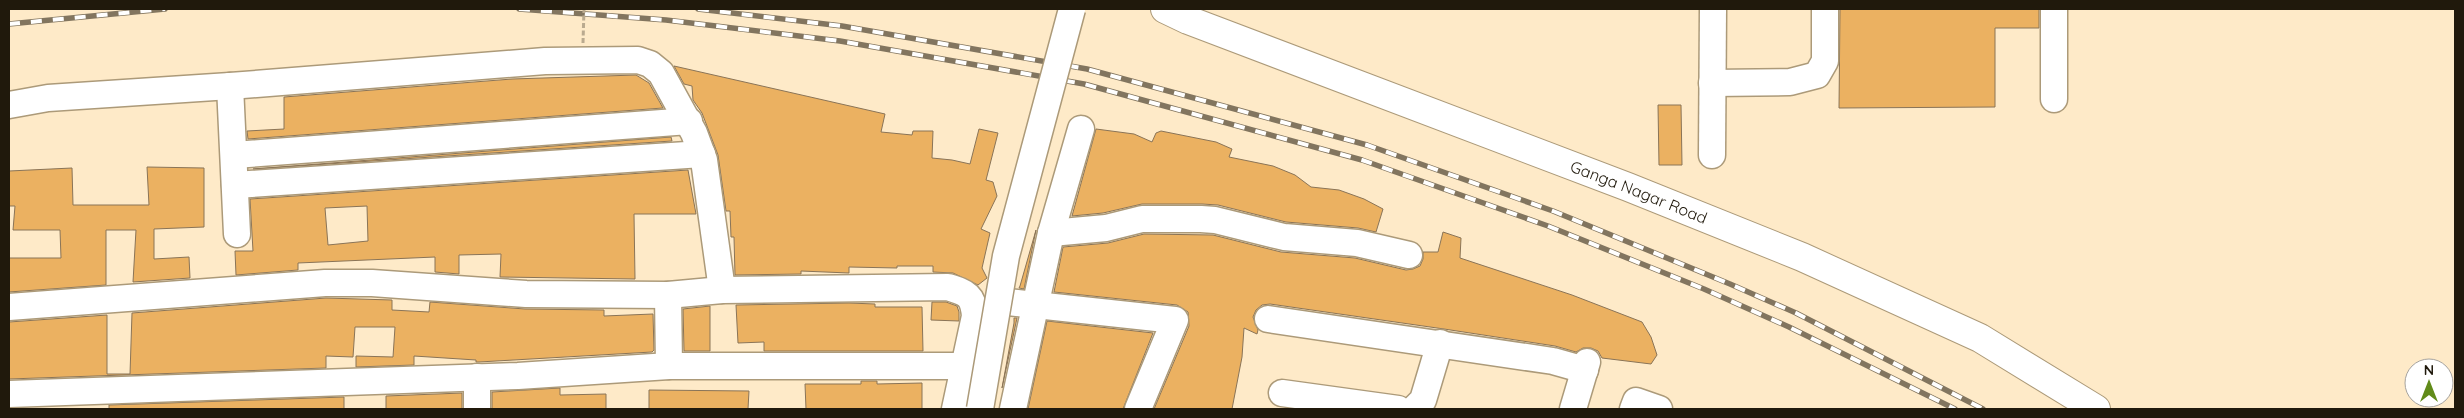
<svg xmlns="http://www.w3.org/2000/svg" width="2464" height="418" font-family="Quicksand,sans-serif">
	<rect width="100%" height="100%" fill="#feeac8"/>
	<g fill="#ebb161" stroke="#8a7457" fill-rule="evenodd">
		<path d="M1840 9H2039V28H1995V107L1839 108Z"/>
		<path d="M674 66 885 114 881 132 912 135 913 131H933L932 158 952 160 970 164 979 129 998 133 986 180 993 182 997 196 981 229 990 233 982 268 987 278 978 285 953 273 933 272V266H897V268L849 267V273L801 271V274L735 275 734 237H731L730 211H726L718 155 702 113 693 100 692 86 684 84Z"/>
		<path d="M636 75 649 83 663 108 248 139 247 131 284 129V97L512 79Z"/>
		<path d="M1658 105H1681L1682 165H1659Z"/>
		<path d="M1096 129 1134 134 1152 142 1156 133 1161 131 1216 142 1232 149 1229 157 1273 166 1295 175 1311 187 1339 190 1364 199 1383 209 1376 232 1358 228 1286 222 1218 205 1202 204H1142L1103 213 1072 216Z"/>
		<path d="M671 137 672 141 253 169Z"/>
		<path d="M147 167 204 168V227L154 229V259L189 257 190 278 133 282 136 230H106V285L9 292V258H61L60 230H13L15 206H9V171L72 168 73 205H149Z"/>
		<path d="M688 170 696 214H634L635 279 500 277 501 254 459 255V274L435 272V257L298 263V270L236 275 235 251H253L250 199ZM367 206 368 241 328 245 325 208Z"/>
		<path d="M1036 230 1024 289 1019 288 1020 286Z"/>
		<path d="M1443 232 1461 238 1460 258 1572 295 1642 322 1651 337 1657 355 1651 364 1602 358 1598 351 1591 348H1583L1576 352 1555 346 1444 329 1270 304 1262 305 1256 310 1253 317 1258 330 1257 334 1244 328 1242 357 1232 409H1154L1189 326 1188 312 1177 305 1054 292 1063 247 1108 243 1144 234 1213 235 1281 252 1355 258 1406 270 1413 269 1420 266 1423 259V252H1438Z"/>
		<path d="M326 298 392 300V310L429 312 430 302 525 309 604 310V316L653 314 654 350 652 352 479 362H476V360L414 356V365L356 367V356L393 357 395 327H355L353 357 326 356V368L9 379V322L107 315V374H130L132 313Z"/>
		<path d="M932 302H946L957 306 959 312V321L931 320Z"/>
		<path d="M849 303 875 304V307H922L923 351H764V342L738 343 736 305Z"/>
		<path d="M710 306V351H684L683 309Z"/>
		<path d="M1014 318H1017L1002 388 1014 323Z"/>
		<path d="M1047 321 1153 333 1123 409H1028Z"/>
		<path d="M861 381H877V384L922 383V409H806L805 384H861Z"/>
		<path d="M560 388V395L606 394V409H492V392Z"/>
		<path d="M649 390 749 391 748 409H649Z"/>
		<path d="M462 393V409H386V396Z"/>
		<path d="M344 397V409H109V405Z"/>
	</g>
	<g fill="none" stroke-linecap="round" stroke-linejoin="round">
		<g stroke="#ac9a79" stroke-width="29">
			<g id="minor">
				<path d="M2054 9V99"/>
				<path d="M1712 83 1790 82 1817 75 1825 61V9"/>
				<path d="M230 86 237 234"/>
				<path d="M9 105 48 98 230 86 545 61 638 60 650 64 661 73 694 133 704 160 722 290"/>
				<path d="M234 155 689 121"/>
				<path d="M1712 155 1713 9"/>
				<path d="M235 185 702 154"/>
				<path d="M1051 233 1106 228 1142 219H1201L1215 220 1284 237 1357 243 1409 255"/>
				<path d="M668 295 669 366"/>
				<path d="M999 301 1175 320 1138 409"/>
				<path d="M9 307 325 283H372L526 294 668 295 722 290 948 287C967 293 973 295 975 316L955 409"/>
				<path d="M1268 319 1553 361 1585 370"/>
				<path d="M477 377V409"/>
				<path d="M1282 393 1398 409"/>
				<path d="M9 394 518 376 669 366H966"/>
				<path d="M1013 409 1051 233 1081 129"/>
				<path d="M1414 409 1423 400 1440 343"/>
				<path d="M1573 409 1587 362"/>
				<path d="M1633 409 1636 401 1659 409"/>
			</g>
		</g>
		<g stroke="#ac9a79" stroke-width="30">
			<g id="major">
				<path id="s1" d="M1165 9 1188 20 1628 187 1802 257 1980 338 2096 409"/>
			</g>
		</g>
		<use href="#minor" stroke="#fff" stroke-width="26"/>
		<use href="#major" stroke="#fff" stroke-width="28"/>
		<g stroke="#82755f" stroke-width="5.5">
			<g id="rail">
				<path d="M519 9 666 20 840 41 1084 84 1362 160 1548 226 1704 289 1789 327 1955 409"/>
				<path d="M698 9 842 26 1087 69 1367 145 1553 211 1730 284 1796 313 1983 409"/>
				<path d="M9 24 165 9"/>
			</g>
		</g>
		<use href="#rail" stroke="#fff" stroke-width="4" stroke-dasharray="11" stroke-linecap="butt"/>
		<g stroke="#ac9a79" stroke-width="29" stroke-linecap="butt">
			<path id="minor-bridge" d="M980 409 1006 256 1072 9"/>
		</g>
		<path stroke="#baaa8f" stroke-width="3" stroke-dasharray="5 2.5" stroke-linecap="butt" d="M583 43 584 9"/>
		<use href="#minor-bridge" stroke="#fff" stroke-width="26"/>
	</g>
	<g text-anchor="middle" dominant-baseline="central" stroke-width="5" stroke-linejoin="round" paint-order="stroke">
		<g font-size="16" fill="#20190c" stroke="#fff">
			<text stroke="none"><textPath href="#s1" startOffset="508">Ganga Nagar Road</textPath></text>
		</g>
	</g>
	<rect width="2464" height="418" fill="none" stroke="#20190c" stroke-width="20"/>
	<g transform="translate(2429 383)"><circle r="24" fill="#ffffff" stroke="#a6a39e"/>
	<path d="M0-4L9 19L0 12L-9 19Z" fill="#618b19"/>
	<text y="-8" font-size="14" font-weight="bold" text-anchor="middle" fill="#20190c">N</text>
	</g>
</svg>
